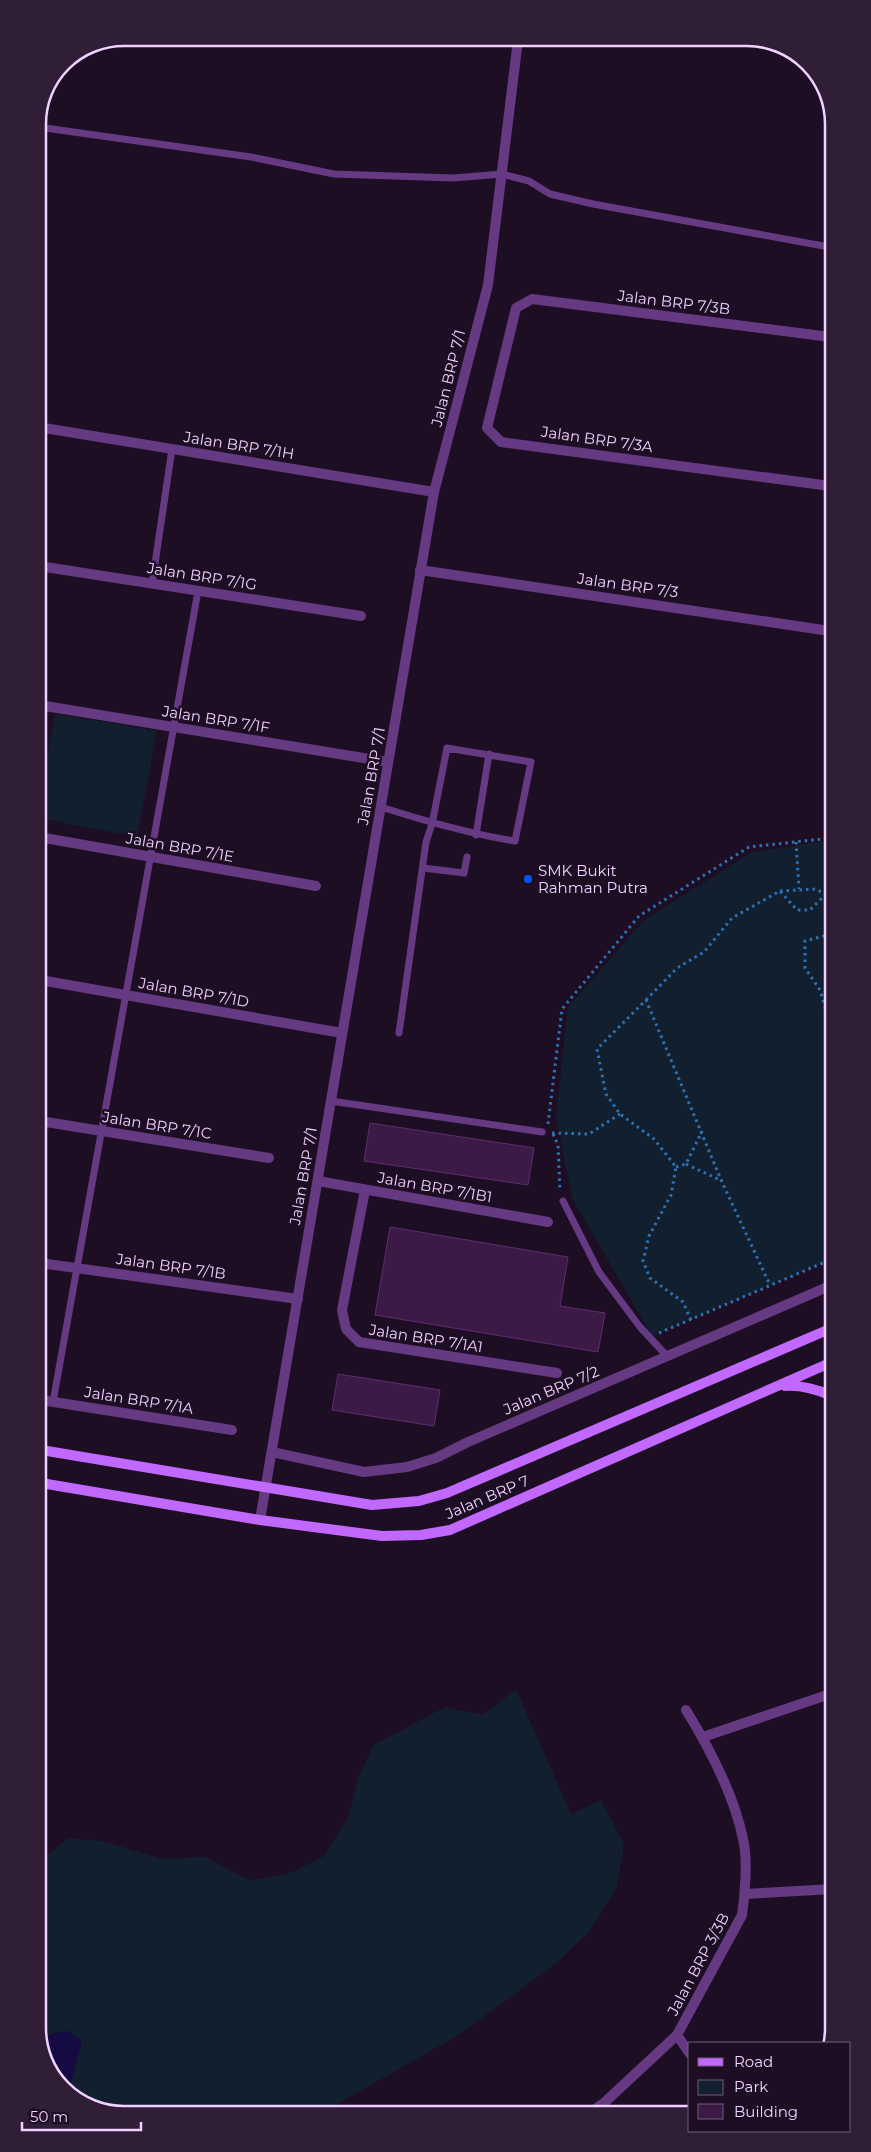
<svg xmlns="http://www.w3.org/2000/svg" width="871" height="2152" font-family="Montserrat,sans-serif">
	<rect width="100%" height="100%" fill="#1e0e24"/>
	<g fill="#111f2e">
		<path d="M55 714 157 731 137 837 39 818V799Z"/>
		<path d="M831 840 832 1259 652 1336 572 1198 556 1116 568 1007 644 920 752 852Z"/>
		<path d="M516 1689 571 1814 601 1800 624 1844 617 1887 589 1932 555 1964 460 2034 322 2113 118 2114 71 2096 42 2055V1860L68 1838 103 1841 162 1859 205 1857 249 1880 290 1873 324 1856 349 1815 358 1778 374 1745 445 1707 483 1715Z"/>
	</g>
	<path fill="#150a41" d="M68 2031 82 2041 68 2092 42 2055V2036Z"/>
	<g fill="#3b1a45" stroke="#602c71">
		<path d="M370 1123 534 1148 528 1185 364 1161Z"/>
		<path d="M390 1227 568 1257 560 1306 605 1313 598 1352 375 1315Z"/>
		<path d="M338 1374 440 1390 434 1426 332 1410Z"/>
	</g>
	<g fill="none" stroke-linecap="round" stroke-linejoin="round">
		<g stroke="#2e72b6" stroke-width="3" stroke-dasharray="2.5 4" stroke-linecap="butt">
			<path d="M796 842 799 889"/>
			<path d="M780 891 815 889 826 894"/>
			<path d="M831 934 805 941V968L820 990 831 1027"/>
			<path d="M646 1000 677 968 704 952 732 918 780 891 797 910H810L826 894 831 892"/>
			<path d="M548 1124 562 1009 639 916 749 847 831 838"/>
			<path d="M552 1133 589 1134 620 1114"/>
			<path d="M553 1134 558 1145 560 1191"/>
			<path d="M686 1164 722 1181"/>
			<path d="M676 1167 686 1164 702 1131"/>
			<path d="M691 1320 683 1302 650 1278 643 1261 649 1236 671 1195 676 1167 654 1139 620 1114 606 1094 597 1049 646 1000 722 1182 770 1285"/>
			<path d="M659 1333 832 1259"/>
		</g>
		<g stroke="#663983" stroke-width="7">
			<path d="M38 127 251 157 334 174 453 178 502 174 529 181 550 194 593 204 829 247"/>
			<path d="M152 584 172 449"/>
			<path d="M381 807C425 821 469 834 515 841L531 762 447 748 432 824 426 842 399 1033"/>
			<path d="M476 835 489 754"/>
			<path d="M423 868 464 873 467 857"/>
			<path d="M331 1101 542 1132"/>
			<path d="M563 1201 599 1272 640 1327 667 1356"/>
			<path d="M53 1402 198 591"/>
		</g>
		<g stroke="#663983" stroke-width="10">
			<path d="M830 337 532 299 516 308 487 428 501 442 830 486"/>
			<path d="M38 427 434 492"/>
			<path d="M39 566 361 616"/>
			<path d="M420 570 830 631"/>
			<path d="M39 705 388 762"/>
			<path d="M39 837 316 886"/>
			<path d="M40 980 342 1033"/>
			<path d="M40 1121 269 1158"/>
			<path d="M318 1181 548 1222"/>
			<path d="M365 1190 342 1310 346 1329 359 1342 557 1373"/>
			<path d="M40 1263 298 1299"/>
			<path d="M41 1400 232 1430"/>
			<path d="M272 1452 364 1472 407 1467 436 1458 468 1442 832 1285"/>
			<path d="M260 1520 434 492 488 285 518 40"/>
			<path d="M703 1737 833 1693"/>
			<path d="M745 1894 833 1889"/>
			<path d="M677 2035 690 2054"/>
			<path d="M592 2111 605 2102 677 2035 742 1915C745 1895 748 1859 743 1839 734 1794 710 1749 686 1710"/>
		</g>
		<g stroke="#c168ff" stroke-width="10">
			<path d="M785 1386C802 1385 816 1389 832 1396"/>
			<path d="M41 1450 372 1505 419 1501 447 1493 832 1328"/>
			<path d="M41 1483 260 1520 382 1536 421 1535 450 1530 832 1362"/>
		</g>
	</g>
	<circle fill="#0055fc" stroke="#1e0e24" stroke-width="2" cx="528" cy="879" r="5"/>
	<g text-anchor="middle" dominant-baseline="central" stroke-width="5" stroke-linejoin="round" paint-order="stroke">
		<g font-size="15" fill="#f0d1ff" stroke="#1e0e24">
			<text transform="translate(674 302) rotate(7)">Jalan BRP 7/3B</text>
			<text transform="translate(448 378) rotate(-76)">Jalan BRP 7/1</text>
			<text transform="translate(597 439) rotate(8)">Jalan BRP 7/3A</text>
			<text transform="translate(239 445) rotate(9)">Jalan BRP 7/1H</text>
			<text transform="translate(202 576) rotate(9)">Jalan BRP 7/1G</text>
			<text transform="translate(628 585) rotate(8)">Jalan BRP 7/3</text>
			<text transform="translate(216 719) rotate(9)">Jalan BRP 7/1F</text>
			<text transform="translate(371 776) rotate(-80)">Jalan BRP 7/1</text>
			<text transform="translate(180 847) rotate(10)">Jalan BRP 7/1E</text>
			<text transform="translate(194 992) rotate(10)">Jalan BRP 7/1D</text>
			<text transform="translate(157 1125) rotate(9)">Jalan BRP 7/1C</text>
			<text transform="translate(303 1176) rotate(-80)">Jalan BRP 7/1</text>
			<text transform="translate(435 1187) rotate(10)">Jalan BRP 7/1B1</text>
			<text transform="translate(171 1266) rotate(8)">Jalan BRP 7/1B</text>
			<text transform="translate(426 1338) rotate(9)">Jalan BRP 7/1A1</text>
			<text transform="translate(551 1390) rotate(-23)">Jalan BRP 7/2</text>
			<text transform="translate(139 1400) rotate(9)">Jalan BRP 7/1A</text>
			<text transform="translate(487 1497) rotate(-23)">Jalan BRP 7</text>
			<text transform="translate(698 1964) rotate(-62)">Jalan BRP 3/3B</text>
		</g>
		<g font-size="15" fill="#f0d1ff" stroke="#1e0e24" text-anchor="start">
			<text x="538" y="870">SMK Bukit<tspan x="538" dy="17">Rahman Putra</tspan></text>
		</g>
	</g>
	<path d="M0 0H871V2152H0ZM124 46H747A78 78 0 0 1 825 124V2028A78 78 0 0 1 747 2106H124A78 78 0 0 1 46 2028V124A78 78 0 0 1 124 46Z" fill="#2f1e36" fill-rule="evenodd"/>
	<path fill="none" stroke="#f0d1ff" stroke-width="2.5" d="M124 46H747A78 78 0 0 1 825 124V2028A78 78 0 0 1 747 2106H124A78 78 0 0 1 46 2028V124A78 78 0 0 1 124 46Z"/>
	<rect x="688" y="2042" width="162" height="90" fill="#1e0e24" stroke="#725c7c"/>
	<rect x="698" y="2058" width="25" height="8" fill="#c168ff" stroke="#725c7c"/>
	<text x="734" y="2067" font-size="15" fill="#f0d1ff">Road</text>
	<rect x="698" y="2080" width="25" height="15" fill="#111f2e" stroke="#725c7c"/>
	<text x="734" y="2092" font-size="15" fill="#f0d1ff">Park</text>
	<rect x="698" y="2104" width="25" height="15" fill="#3b1a45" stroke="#725c7c"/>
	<text x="734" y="2117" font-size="15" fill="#f0d1ff">Building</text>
	<path d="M22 2122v8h119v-8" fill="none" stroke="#f0d1ff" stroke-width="2.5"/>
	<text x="30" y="2122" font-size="15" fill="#f0d1ff" stroke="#1e0e24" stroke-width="4" paint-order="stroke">50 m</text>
</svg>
